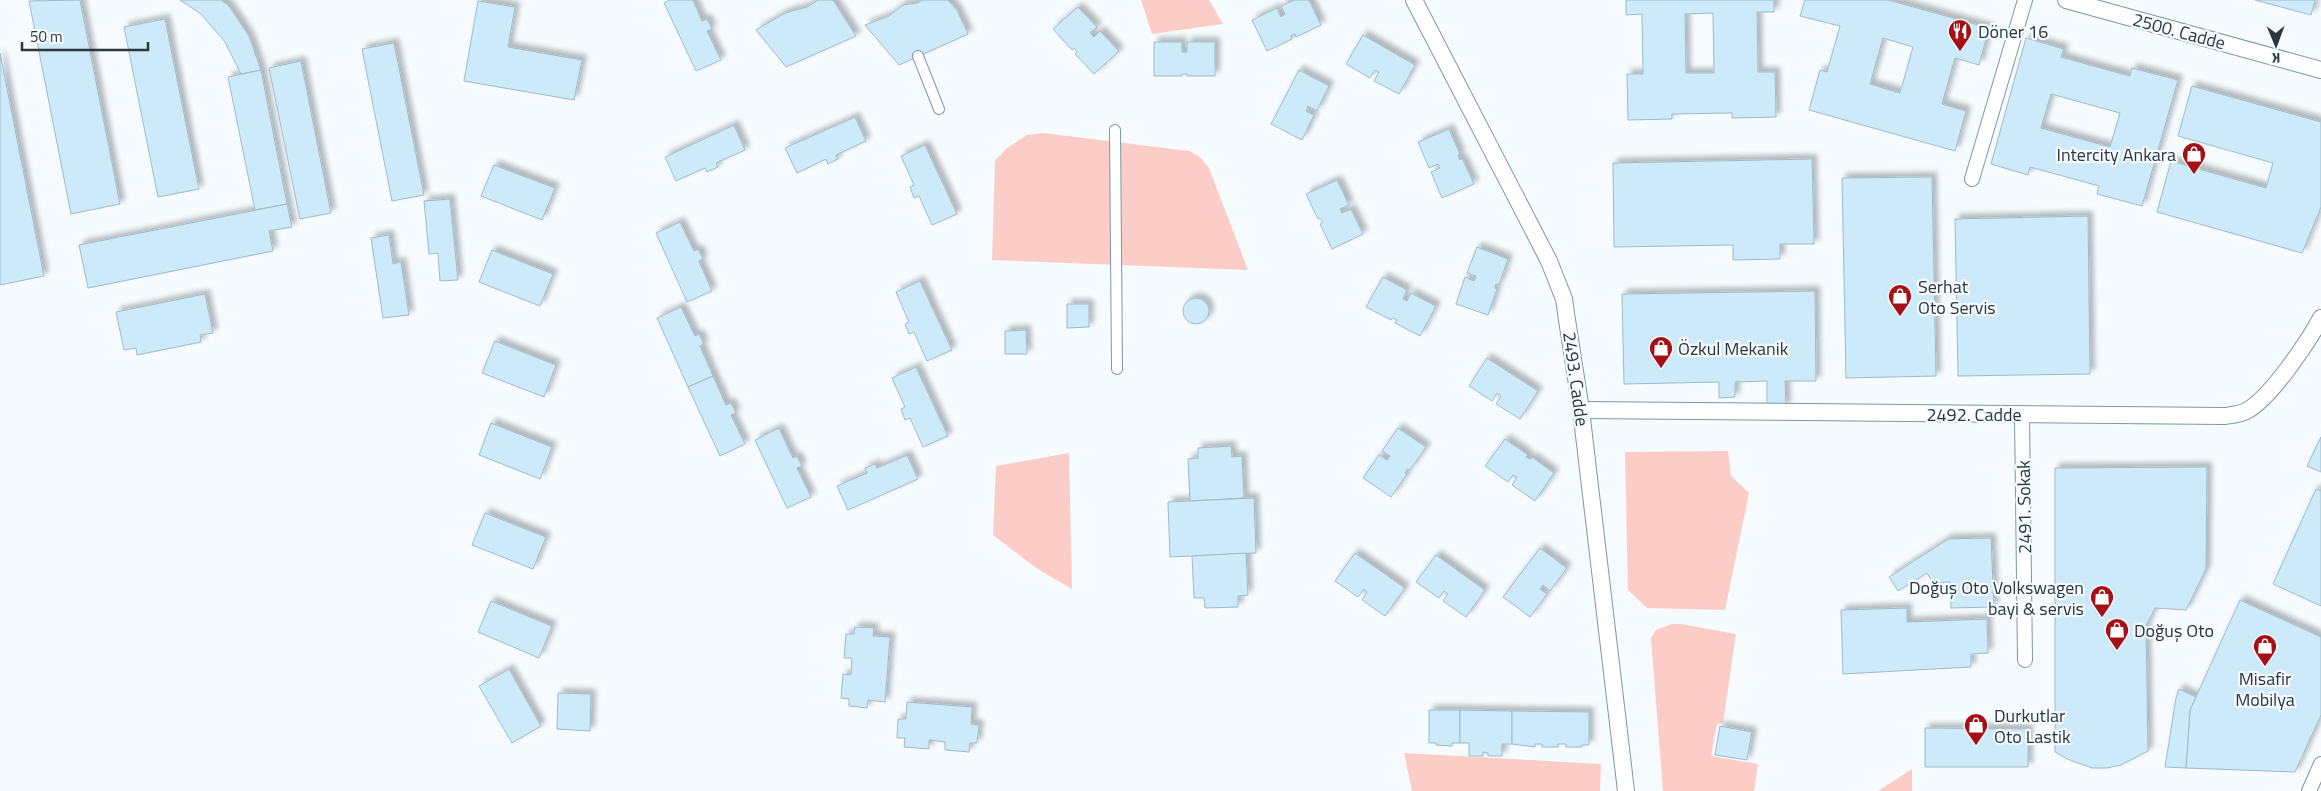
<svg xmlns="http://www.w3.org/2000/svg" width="2321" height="791" font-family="'Titillium Web',sans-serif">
	<defs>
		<filter id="shadow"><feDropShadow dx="4.5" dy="-4.5" stdDeviation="2.5" flood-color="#0004"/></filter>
	</defs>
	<rect width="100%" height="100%" fill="#f5fbfe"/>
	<g fill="#fccdc6">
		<path d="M1141 0H1209L1223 24 1152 34Z"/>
		<path d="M1043 133 1189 151 1200 157 1209 168 1248 270 992 260 995 161 1007 148 1027 135Z"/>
		<path d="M1728 451 1731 476 1749 493 1725 610 1647 608 1628 590 1625 452Z"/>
		<path d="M1069 453 1072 589 1036 568 993 535 996 466Z"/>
		<path d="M1671 624H1681L1736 634 1723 723 1717 724 1711 756 1758 764 1754 791H1663L1651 638 1656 630Z"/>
		<path d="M1404 753 1601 764 1600 791H1412Z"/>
		<path d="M1912 769V791H1878Z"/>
	</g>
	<g fill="#cdeafa" stroke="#9ebac9" fill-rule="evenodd" filter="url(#shadow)">
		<path d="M80 0 120 204 71 214 29 1Z"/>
		<path d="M180 0H221L229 6 249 36 261 70 241 74 225 42 201 14Z"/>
		<path d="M670 0H693L702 21 707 19 712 29 707 31 721 60 696 71 664 3Z"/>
		<path d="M818 0H833L856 36 786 67 756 30 785 13 807 7Z"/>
		<path d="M923 0H948L957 10 968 34 899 65 865 25 889 16 903 5 917 3Z"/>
		<path d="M1294 0H1309L1321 25 1296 37 1295 34 1291 36 1292 39 1267 51 1252 20 1277 8 1281 17 1285 14 1281 6Z"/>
		<path d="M1626 0H1774V12H1757L1758 72H1775L1776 117 1732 118V113L1672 114V119L1628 120 1627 74H1643L1642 14 1626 15ZM1713 13 1714 73H1686L1685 14Z"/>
		<path d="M1805 0H1888L1989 28 1979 65 1955 58 1942 104 1966 111 1955 151 1809 110 1820 70 1827 72 1840 26 1800 16ZM1883 38 1913 47 1900 93 1870 84Z"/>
		<path d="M2255 0H2315L2311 15Z"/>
		<path d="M478 1 515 7 508 47 582 60 574 100 464 81Z"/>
		<path d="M1078 7 1097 27 1090 33 1094 37 1100 31 1119 51 1094 74 1075 54 1077 52 1074 48 1072 50 1053 29Z"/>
		<path d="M165 19 199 189 158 197 124 27Z"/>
		<path d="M1363 35 1415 65 1399 94 1374 81 1379 72 1375 70 1370 78 1346 64Z"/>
		<path d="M2026 38 2064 49 2061 57 2130 76 2132 68 2178 80 2142 206 2097 194 2099 186 2030 167 2028 175 1991 164ZM2051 94 2120 113 2110 147 2041 128Z"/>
		<path d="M1154 42H1182V52H1187V42H1215V76H1187V74H1182V76H1154Z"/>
		<path d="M394 43 424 195 392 201 362 49Z"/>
		<path d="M0 53 44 276 0 285Z"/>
		<path d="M301 61 331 213 300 219 269 68Z"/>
		<path d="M261 70 287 204 255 210 228 77Z"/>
		<path d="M1299 70 1329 86 1317 111 1308 106 1306 111 1314 115 1302 140 1271 124Z"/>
		<path d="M2192 86 2321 122V207L2302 253 2157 212 2171 161 2266 188 2273 163 2178 136Z"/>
		<path d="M855 117 866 141 836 155 838 159 828 164 826 159 797 173 785 148Z"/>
		<path d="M734 125 745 150 716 163 718 167 707 172 705 168 676 181 665 157Z"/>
		<path d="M1449 129 1460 154 1458 155 1460 160 1462 158 1474 184 1442 198 1431 172 1440 168 1438 164 1429 168 1418 142Z"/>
		<path d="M925 145 957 214 932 225 919 196 914 198 910 187 914 185 901 156Z"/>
		<path d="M1812 159 1814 244H1780V259L1733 260V245L1614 247 1613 163Z"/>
		<path d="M494 165 555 188 542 220 481 196Z"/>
		<path d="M1932 177 1936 376 1846 378 1842 178Z"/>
		<path d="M1337 180 1349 205 1340 209 1342 213 1351 209 1363 234 1332 249 1320 224 1323 222 1320 218 1318 219 1306 194Z"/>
		<path d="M450 199 458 280 440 281 438 253 429 254 424 201Z"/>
		<path d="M287 204 292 227 269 231 273 251 88 288 79 245Z"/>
		<path d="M2088 216 2090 374 1958 376 1955 219Z"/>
		<path d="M680 222 694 251 698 249 703 259 699 261 712 291 687 302 656 233Z"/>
		<path d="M389 235 393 264 401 262 409 315 383 318 371 238Z"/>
		<path d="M1477 247 1508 259 1499 285 1496 284 1495 288 1497 289 1488 315 1456 304 1465 277 1474 281 1476 276 1467 273Z"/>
		<path d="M492 250 553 274 540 306 479 282Z"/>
		<path d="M1383 277 1407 290 1403 299 1407 301 1411 293 1436 306 1420 336 1395 323 1397 320 1392 318 1391 320 1366 307Z"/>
		<path d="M920 281 952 350 927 361 914 332 909 334 905 324 909 322 896 292Z"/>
		<path d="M1815 291 1816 381H1785L1786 407H1767V381L1735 382V397L1719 398V382L1624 384 1622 294Z"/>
		<path d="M205 294 213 333 200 335 201 342 137 355 136 348 124 350 116 312Z"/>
		<circle cx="1196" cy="311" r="13"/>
		<path d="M1067 304H1089V327L1067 328Z"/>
		<path d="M681 307 695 336 699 334 704 344 700 346 713 376 688 387 657 318Z"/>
		<path d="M1026 330 1027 354H1005V331Z"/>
		<path d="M495 341 556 365 544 397 482 373Z"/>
		<path d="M1487 358 1538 391 1520 419 1496 404 1501 396 1497 393 1492 401 1469 386Z"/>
		<path d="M916 367 948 436 923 447 910 418 905 420 901 409 905 407 892 378Z"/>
		<path d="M713 376 726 405 731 403 736 413 731 415 745 444 720 456 688 387Z"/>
		<path d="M491 423 552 447 540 479 479 455Z"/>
		<path d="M779 428 793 458 797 456 802 466 797 468 811 497 787 508 755 440Z"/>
		<path d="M1398 428 1426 447 1410 470 1408 469 1405 473 1407 474 1391 497 1363 478 1379 455 1387 460 1390 456 1382 451Z"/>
		<path d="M2321 437V472L2307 466Z"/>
		<path d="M1505 439 1528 455 1526 457 1530 459 1532 457 1554 473 1535 501 1512 485 1517 477 1513 475 1508 482 1485 466Z"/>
		<path d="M1231 446 1232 457 1242 456 1244 498 1190 501 1188 459 1198 458V448Z"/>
		<path d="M907 455 918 479 848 510 837 486 867 473 865 468 875 464 877 468Z"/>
		<path d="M2207 467 2206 569 2186 610 2155 608 2146 626 2148 751 2121 765 2107 768H2092L2067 759 2055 752V468Z"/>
		<path d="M2316 489 2321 491V606L2273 584Z"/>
		<path d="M1254 498 1256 553 1170 557 1168 502Z"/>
		<path d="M485 513 546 537 533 569 472 545Z"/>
		<path d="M1991 538 1994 607 1951 608 1950 582 1933 583 1927 573 1898 591 1889 577 1948 539Z"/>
		<path d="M1540 548 1567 568 1550 591 1543 585 1540 589 1547 594 1530 617 1503 597Z"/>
		<path d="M1246 553 1248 595 1238 596V607L1205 608 1204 598H1194L1192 556Z"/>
		<path d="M1355 553 1405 588 1385 616 1362 600 1367 592 1364 589 1358 597 1335 581Z"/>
		<path d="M1436 555 1485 590 1466 617 1443 601 1448 594 1444 591 1439 598 1416 582Z"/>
		<path d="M2240 600 2321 637V715L2295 772 2186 768 2190 710Z"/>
		<path d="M491 601 552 626 539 658 478 632Z"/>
		<path d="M1907 608V622L1987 619 1988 653 1971 654V667L1843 674 1841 610Z"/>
		<path d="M855 627 874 628 873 636 890 637 885 702 868 700 867 708 849 706V699L841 698 843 674 851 675 852 658H844L846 634H854Z"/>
		<path d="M509 669 541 726 512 743 479 686Z"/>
		<path d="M2179 689 2196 697 2190 710 2186 768 2165 767 2176 698Z"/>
		<path d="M558 693 591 694 590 731 557 729Z"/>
		<path d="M907 702 972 707 971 724 979 725 977 743H970L969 752 945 750V742L929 740V749L904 747 905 738H897L898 719H906Z"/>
		<path d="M1429 710H1460V743H1452V746L1436 745V743H1429Z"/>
		<path d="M1460 710 1512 711V744H1502V756H1488V753L1483 752V756H1469V743H1460Z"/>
		<path d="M1512 711 1589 712V745H1582V747H1566V744H1558V747H1542V744H1535V747L1512 744Z"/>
		<path d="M1720 726 1752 732 1747 760 1715 755Z"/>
		<path d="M1925 728 2028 729V767H1925Z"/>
	</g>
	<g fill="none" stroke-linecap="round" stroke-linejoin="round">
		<g stroke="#7c97a5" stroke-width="12">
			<g id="pedestrian">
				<path d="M918 56 939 109"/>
				<path d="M1115 130 1117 369"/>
			</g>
		</g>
		<g stroke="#7c97a5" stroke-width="16">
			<g id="minor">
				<path d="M1972 179 2025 0"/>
				<path d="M2022 414 2025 660"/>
				<path d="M2309 791 2321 764"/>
			</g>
		</g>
		<g stroke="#7c97a5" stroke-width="18">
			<g id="tertiary">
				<path d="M1414 0 1549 261 1564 299 1567 320 1581 410 1626 791"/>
				<path d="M2066 0 2321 70"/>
				<path d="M1581 410 2225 416C2233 415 2242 414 2248 410 2271 397 2308 342 2321 318"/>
			</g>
		</g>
		<use href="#pedestrian" stroke="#fff" stroke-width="10"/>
		<use href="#minor" stroke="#fff" stroke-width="14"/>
		<use href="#tertiary" stroke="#fff" stroke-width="16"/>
	</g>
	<defs>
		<g id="restaurant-pin" transform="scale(1.25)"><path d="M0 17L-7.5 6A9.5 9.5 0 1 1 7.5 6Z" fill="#a61014" stroke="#f5fbfe"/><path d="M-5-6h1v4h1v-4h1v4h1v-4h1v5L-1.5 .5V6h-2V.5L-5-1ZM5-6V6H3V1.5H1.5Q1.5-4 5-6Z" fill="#fff"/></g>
		<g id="shop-pin" transform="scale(1.25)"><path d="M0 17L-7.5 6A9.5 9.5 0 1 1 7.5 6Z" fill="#a61014" stroke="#f5fbfe"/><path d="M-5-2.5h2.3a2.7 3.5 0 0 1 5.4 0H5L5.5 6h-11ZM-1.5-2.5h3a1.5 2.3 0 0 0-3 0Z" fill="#fff"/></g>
	</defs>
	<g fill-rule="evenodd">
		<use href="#restaurant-pin" x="1960" y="31"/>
		<use href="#shop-pin" x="2194" y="154"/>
		<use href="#shop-pin" x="1900" y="296"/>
		<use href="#shop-pin" x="1661" y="348"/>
		<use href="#shop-pin" x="2102" y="597"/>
		<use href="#shop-pin" x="2117" y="630"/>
		<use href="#shop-pin" x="2265" y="646"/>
		<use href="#shop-pin" x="1976" y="725"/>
	</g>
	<g text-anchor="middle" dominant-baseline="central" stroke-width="4.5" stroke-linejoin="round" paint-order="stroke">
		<g font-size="18" fill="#2b373d" stroke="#f5fbfe" text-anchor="start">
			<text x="1978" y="31">Döner 16</text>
			<text x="2176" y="154" text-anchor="end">Intercity Ankara</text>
			<text x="1918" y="286">Serhat<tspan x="1918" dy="21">Oto Servis</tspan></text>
			<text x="1678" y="348">Özkul Mekanik</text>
			<text x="2084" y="587" text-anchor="end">Doğuş Oto Volkswagen<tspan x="2084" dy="21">bayi &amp; servis</tspan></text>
			<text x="2134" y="630">Doğuş Oto</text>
			<text x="2265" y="678" text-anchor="middle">Misafir<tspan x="2265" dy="21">Mobilya</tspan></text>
			<text x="1994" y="715">Durkutlar<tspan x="1994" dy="21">Oto Lastik</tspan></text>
		</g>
		<g font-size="18" fill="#2b373d" stroke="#f5fbfe">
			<text transform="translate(2179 31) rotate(15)">2500. Cadde</text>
			<text transform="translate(1576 379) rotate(82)">2493. Cadde</text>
			<text x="1974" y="414">2492. Cadde</text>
			<text transform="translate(2024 507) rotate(-91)">2491. Sokak</text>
		</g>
	</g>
	<g transform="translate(2276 45) rotate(179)" stroke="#f5fbfe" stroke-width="4" paint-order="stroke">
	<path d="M0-4L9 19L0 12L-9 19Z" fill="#2b373d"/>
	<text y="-8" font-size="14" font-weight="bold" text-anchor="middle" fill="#2b373d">K</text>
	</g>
	<path d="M22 42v8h126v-8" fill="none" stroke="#2b373d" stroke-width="2.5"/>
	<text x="30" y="42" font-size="15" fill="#2b373d" stroke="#f5fbfe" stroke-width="4" paint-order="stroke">50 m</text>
</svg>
